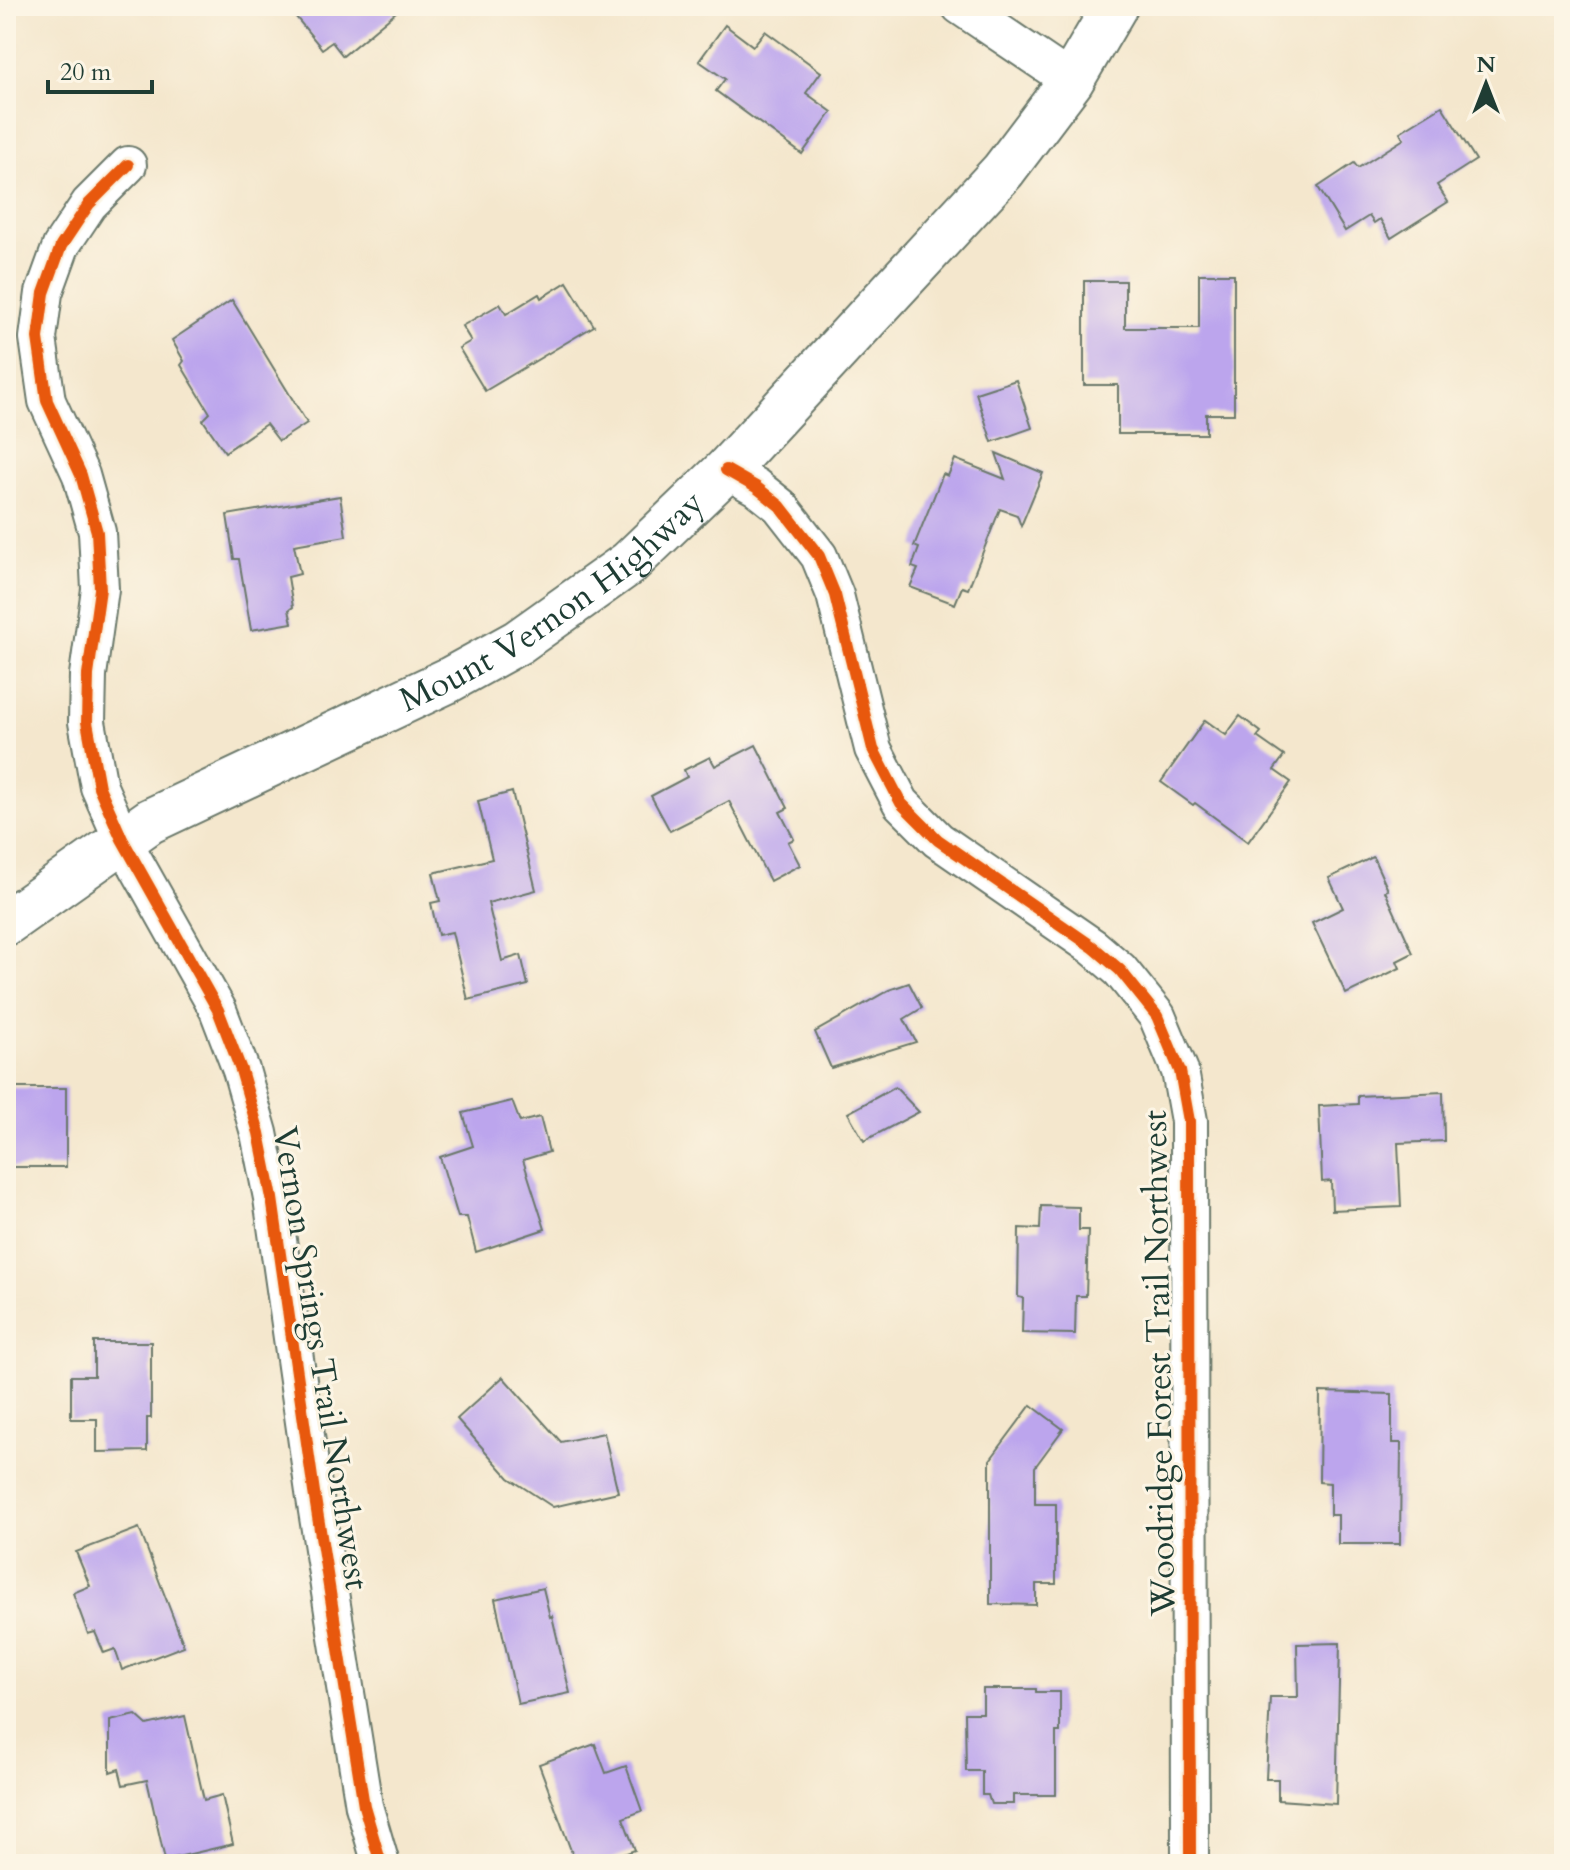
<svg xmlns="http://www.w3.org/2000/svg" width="1570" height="1870" font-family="Cardo,serif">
	<rect width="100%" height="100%" fill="#fcf5e5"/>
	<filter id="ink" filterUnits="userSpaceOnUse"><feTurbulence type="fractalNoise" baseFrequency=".0125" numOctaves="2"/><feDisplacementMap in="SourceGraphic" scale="16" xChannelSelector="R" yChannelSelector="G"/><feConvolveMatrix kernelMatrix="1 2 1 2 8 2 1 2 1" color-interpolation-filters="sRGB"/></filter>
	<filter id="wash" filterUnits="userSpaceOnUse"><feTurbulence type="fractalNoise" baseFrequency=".006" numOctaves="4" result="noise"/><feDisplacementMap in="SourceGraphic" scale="32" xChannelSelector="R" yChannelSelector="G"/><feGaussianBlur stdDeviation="1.8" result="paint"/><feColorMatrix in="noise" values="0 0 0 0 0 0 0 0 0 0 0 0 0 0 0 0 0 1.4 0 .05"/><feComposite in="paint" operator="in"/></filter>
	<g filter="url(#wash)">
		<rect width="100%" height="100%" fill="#f4e7cd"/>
		<g id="blocks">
			<g fill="#bca5ed">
				<path d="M287 6H403L343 56 332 42 322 49Z"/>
				<path d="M725 25 753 46 765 31 821 72 806 93 832 112 802 154 716 91 725 79 699 61Z"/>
				<path d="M1442 106 1476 160 1437 185 1448 202 1391 238 1380 219 1374 223 1369 216 1345 231 1318 187 1354 163 1358 168 1404 139 1400 132Z"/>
				<path d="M1199 274H1234V414H1206V434H1118V385H1084V281H1125V328H1199Z"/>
				<path d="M567 282 594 326 485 391 459 348 471 341 462 326 500 304 506 314 539 294 541 298Z"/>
				<path d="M232 300 307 423 279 441 266 424 225 452 203 420 210 413 181 365 184 361 172 340Z"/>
				<path d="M1016 380 1032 428 992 442 976 393Z"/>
				<path d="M996 453 1043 473 1021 526 1017 515 1000 509 968 589 962 587 955 604 910 587 918 569 912 567 919 548 914 546 943 474 948 476 955 459 1005 479Z"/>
				<path d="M340 496 346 536 294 545 300 574 288 577 293 607 289 610 292 623 251 630 239 559H234L227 515Z"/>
				<path d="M1240 716 1261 732 1257 737 1284 756 1274 770 1291 782 1248 842 1195 803 1193 805 1161 782 1205 720 1226 735Z"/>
				<path d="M756 745 788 808 780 812 794 839 788 842 800 865 770 881 729 801 670 831 651 796 687 777 684 770 710 757 715 766Z"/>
				<path d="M512 792 536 890 488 903 502 961 521 955 528 985 468 1000 452 932 438 935 431 903 440 901 433 873 492 859 478 801Z"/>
				<path d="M1373 857 1388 890 1385 891 1413 953 1397 961 1400 968 1346 994 1312 923 1343 908 1329 878Z"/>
				<path d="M909 983 922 1008 904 1019 916 1042 831 1068 815 1032 889 990Z"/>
				<path d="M895 1087 919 1112 864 1141 848 1113Z"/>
				<rect x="6" y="1088" width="60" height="79"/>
				<path d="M1443 1092 1444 1141 1398 1143 1401 1207 1332 1210 1331 1181 1322 1182 1319 1106 1358 1104V1096Z"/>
				<path d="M512 1101 520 1122 540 1117 549 1152 523 1160 545 1229 476 1252 467 1217H458L440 1157 473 1146 463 1113Z"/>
				<path d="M1041 1206 1079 1207V1230H1088L1086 1296H1076L1075 1334 1022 1333 1023 1298 1018 1297 1019 1228 1040 1229Z"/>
				<path d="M94 1342H151V1418H147V1451L97 1452V1419H71V1376H94Z"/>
				<path d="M503 1377 561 1442 604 1433 618 1492 553 1507 509 1478 457 1419Z"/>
				<path d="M1320 1392 1392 1394V1443H1401L1400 1544H1338V1515H1330V1483L1319 1482Z"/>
				<path d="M1031 1405 1063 1429 1035 1467V1504H1056V1584H1036V1605L990 1604V1460Z"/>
				<path d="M139 1528 184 1646 122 1670 115 1649 104 1653 95 1632 88 1634 73 1593 90 1586 76 1552Z"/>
				<path d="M543 1588 550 1617 552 1616 570 1693 518 1704 495 1599Z"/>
				<path d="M1340 1643 1336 1804 1278 1800V1779H1266L1270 1697H1298L1297 1644Z"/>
				<path d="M983 1689H1036V1692H1060V1732H1056V1795H1013V1804H991L988 1795H982V1771H966L965 1713H983Z"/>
				<path d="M136 1715 147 1725 185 1716 204 1800 222 1795 233 1844 165 1860 147 1780 123 1785 119 1769 110 1772V1721Z"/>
				<path d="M595 1744 606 1773 626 1766 642 1811 623 1818 635 1850 597 1864H576L539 1764Z"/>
			</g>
		</g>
	</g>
	<g filter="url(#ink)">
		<use href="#blocks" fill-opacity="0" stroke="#6a786a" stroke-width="2"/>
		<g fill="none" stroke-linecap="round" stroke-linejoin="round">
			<g stroke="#6a786a" stroke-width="40">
				<g id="minor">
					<path d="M960 6 1071 81"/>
					<path d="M128 165 89 204 61 246 44 293 38 338 47 401 81 475 97 532 100 589 88 675 87 722 99 787 122 839 218 1010 241 1070 259 1133 272 1198 314 1492 364 1806 381 1864"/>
					<path d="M726 470 756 487 780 506 819 556 835 595 873 749 901 803 938 840 1093 947 1120 970 1157 1016 1180 1071 1189 1121 1190 1864"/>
				</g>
			</g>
			<g stroke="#6a786a" stroke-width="48">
				<g id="tertiary">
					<path id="s1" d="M6 923 150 821 449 680 518 642 629 563 726 470 1003 171 1071 81 1115 6"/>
				</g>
			</g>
			<use href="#minor" stroke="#fff" stroke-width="36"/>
			<use href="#tertiary" stroke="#fff" stroke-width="44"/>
			<g stroke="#fcf5e5" stroke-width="17">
				<g id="cycleway">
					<path d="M128 165 89 204 61 246 44 293 38 338 47 401 81 475 97 532 100 589 88 675 87 722 99 787 122 839 218 1010 241 1070 259 1133 272 1198 314 1492 364 1806 381 1864"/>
					<path d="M726 470 756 487 780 506 819 556 835 595 873 749 901 803 938 840 1093 947 1120 970 1157 1016 1180 1071 1189 1121 1190 1864"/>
				</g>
			</g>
			<use href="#cycleway" stroke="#e8590c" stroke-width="12"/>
		</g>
	</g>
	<g text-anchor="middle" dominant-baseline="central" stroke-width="6" stroke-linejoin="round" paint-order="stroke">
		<g font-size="34" fill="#1f3d34" stroke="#fcf5e5">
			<text stroke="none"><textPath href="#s1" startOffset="636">Mount Vernon Highway</textPath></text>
			<text transform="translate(321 1358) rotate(81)">Vernon Springs Trail Northwest</text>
			<text transform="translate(1159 1363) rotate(-91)">Woodridge Forest Trail Northwest</text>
		</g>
	</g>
	<rect width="1570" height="1870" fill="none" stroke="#fcf5e5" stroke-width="32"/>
	<g transform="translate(1486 84)" stroke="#fcf5e5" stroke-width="6" paint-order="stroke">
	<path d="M0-6L14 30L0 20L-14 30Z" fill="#1f3d34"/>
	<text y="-12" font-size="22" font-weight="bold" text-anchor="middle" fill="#1f3d34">N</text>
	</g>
	<path d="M48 80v12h104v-12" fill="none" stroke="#1f3d34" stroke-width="4"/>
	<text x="60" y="80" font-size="24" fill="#1f3d34" stroke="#fcf5e5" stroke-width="6" paint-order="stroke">20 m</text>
</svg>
